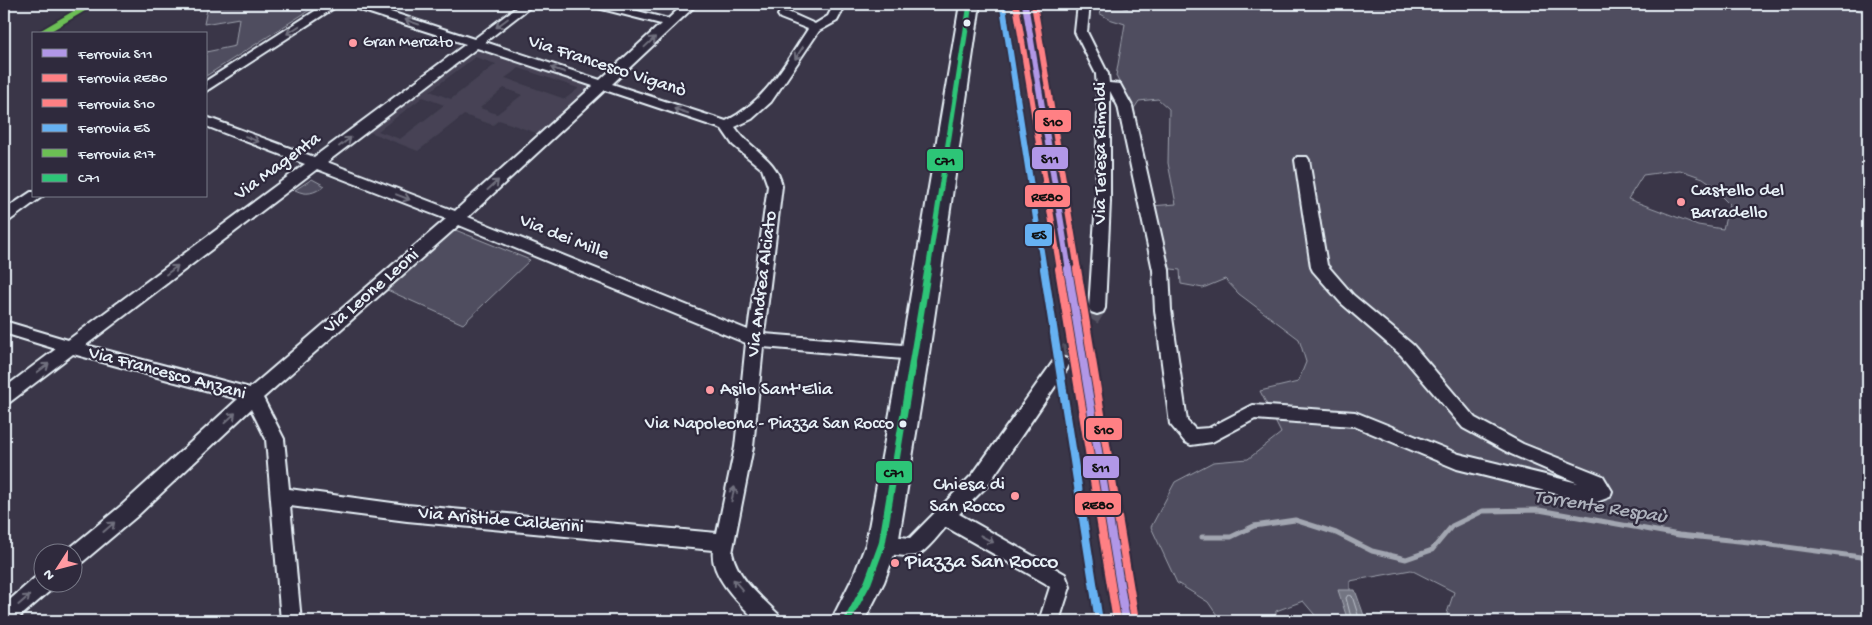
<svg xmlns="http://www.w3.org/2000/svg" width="1872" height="625" font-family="'Gochi Hand',sans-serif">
	<rect width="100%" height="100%" fill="#3a3648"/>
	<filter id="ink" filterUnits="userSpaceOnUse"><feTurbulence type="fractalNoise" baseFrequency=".02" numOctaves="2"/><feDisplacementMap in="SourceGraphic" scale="10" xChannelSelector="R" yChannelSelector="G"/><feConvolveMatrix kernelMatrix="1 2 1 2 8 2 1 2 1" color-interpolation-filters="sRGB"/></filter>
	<g filter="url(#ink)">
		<path fill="#464354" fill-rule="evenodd" d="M479 48 594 88 539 134 499 120 493 125 464 115 418 151 367 131ZM475 57 496 64 451 99 430 91ZM519 68 578 88V89L565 99 505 78ZM504 88 522 95 497 114 480 108ZM423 97 444 105 400 139 378 131Z"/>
		<g fill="#504e5f" stroke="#9ca0ac" fill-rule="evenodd">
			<path d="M208 4H319L206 76V52L235 46 239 18 204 24Z"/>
			<path d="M1115 4H1819L1828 7 1827 4H1842L1868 14V621H1449L1447 613 1454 592 1411 570 1350 581V618L1360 621H1320L1303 601 1276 611V621H1221L1208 602 1177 583 1151 527 1175 482 1213 462 1248 459 1281 433 1260 391 1298 382 1306 362 1299 339 1239 294 1225 279 1203 288 1181 284 1180 270 1163 268 1151 206 1176 204 1168 163 1169 109 1158 99 1139 101 1133 110 1116 76 1125 24 1109 19 1099 13 1103 9H1128ZM1680 170 1703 178 1720 190 1721 196 1729 204 1723 229 1698 225 1628 199 1643 175Z"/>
			<path d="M312 179 325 186C314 193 307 196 295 190Z"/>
			<path d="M453 229 530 260 463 324 385 289Z"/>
		</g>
		<path fill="#737482" stroke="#a2a6b1" d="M1338 590H1355L1366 621H1348Z"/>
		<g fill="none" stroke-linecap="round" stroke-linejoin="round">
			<path stroke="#b9bfc9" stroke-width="1" d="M1352 621 1346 598 1348 595 1352 596 1360 621"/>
			<path stroke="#a2a6b1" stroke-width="5" d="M1202 537H1231L1254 526 1295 520 1336 533 1372 551 1406 559 1432 550 1452 526 1483 511 1539 510 1679 535 1749 542 1868 558"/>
			<path stroke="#545262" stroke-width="18" stroke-dasharray="18 9" stroke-linecap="butt" d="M1061 364 1097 308"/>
			<g stroke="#e8f1f8" stroke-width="4">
				<g id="street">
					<path d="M326 4H340L206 91V81Z"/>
					<path d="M349 4H366L474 39 521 4H534L485 42 600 80 661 24 594 7 592 4H611L668 19 684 4H697L612 84 726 121C765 102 785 64 808 29L780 18 778 15 780 12H788L815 24 828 16 834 4H846L837 21 819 31 771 102 752 119 735 127C750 150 777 158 782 186L764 334 915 346 921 348 923 353 921 358 915 360 763 347 753 447 732 553C738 579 760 596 778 614L781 621H757C741 605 709 576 713 550L407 521 290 506 301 621H281L266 439 251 409 136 517 79 565 72 568V552H65L122 505 238 399 73 354 10 402 4 404V388L56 349 4 333V321L68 340 305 164 206 126V117L314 157 466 44 351 7ZM477 48 593 86 455 211 327 162ZM605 90 722 129 733 145 762 169 768 186 748 330 468 217ZM317 169 446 219 250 388 86 345ZM459 225 746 343 735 447 717 533 407 505 289 489 284 439 263 398Z"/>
					<path d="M1078 4H1090L1087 32 1108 74 1109 83 1120 84 1132 106 1169 270 1171 310 1187 421 1195 429 1209 428 1253 405 1355 412 1459 454 1578 483 1511 454 1463 428 1401 355 1341 303 1313 271 1311 267 1295 160 1297 157H1307L1309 160 1327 265 1353 295 1413 345 1475 418 1523 444 1603 476 1612 491 1610 497 1594 503 1457 469 1354 426 1255 419 1212 442 1191 445 1185 442 1170 424 1155 310 1153 270 1118 106 1110 91V202L1105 308 1103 312 1097 314 1091 312 1089 308 1096 202 1098 108 1096 74 1075 32Z"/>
					<path d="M31 192H34V196H43L9 221 4 222V210Z"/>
					<path d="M1061 357 1067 359 1069 364 1067 369 987 486 959 514 1065 574 1070 587 1059 621H1039L1050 587 1045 583 946 527C938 535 931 546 921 553 913 559 885 554 875 550L872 544 875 538 882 535 910 538 973 474 1055 359Z"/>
					<path d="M42 574V582H55L52 589 15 621H4V605L38 575Z"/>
				</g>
			</g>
			<g stroke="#e8f1f8" stroke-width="4">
				<path id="primary" d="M960 4H980L929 353 898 544 884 582 864 621H831L854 575 866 544 901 353Z"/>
			</g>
			<use href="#street" fill="#2f2a3d" fill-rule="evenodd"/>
			<use href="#primary" fill="#2f2a3d" fill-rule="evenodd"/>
			<g stroke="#2f2a3d" stroke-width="8">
				<path id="bus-1-far1" d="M928 270 970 4"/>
			</g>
			<g stroke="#2f2a3d" stroke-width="11">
				<path id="bus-1" d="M847 621 868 582 882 544 928 269"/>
			</g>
			<use href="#bus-1-far1" stroke="#2dc577" stroke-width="5"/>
			<use href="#bus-1" stroke="#2dc577" stroke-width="7"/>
			<g stroke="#2f2a3d" stroke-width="9">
				<path id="rail-1-far1" d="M1025 4 1069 270"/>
			</g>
			<g stroke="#2f2a3d" stroke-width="12">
				<path id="rail-1" d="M1068 269 1126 621"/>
			</g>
			<g stroke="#2f2a3d" stroke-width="9">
				<path id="rail-2-far1" d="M1016 5 1060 270"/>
			</g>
			<g stroke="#2f2a3d" stroke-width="12">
				<path id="rail-2" d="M1059 269 1117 621"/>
			</g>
			<g stroke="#2f2a3d" stroke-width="9">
				<path id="rail-3-far1" d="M1034 4 1078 270"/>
			</g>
			<g stroke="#2f2a3d" stroke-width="12">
				<path id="rail-3" d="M1077 269 1135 620"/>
			</g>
			<g stroke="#2f2a3d" stroke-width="9">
				<path id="rail-4-far1" d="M1003 7 1044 270"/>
			</g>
			<g stroke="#2f2a3d" stroke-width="12">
				<path id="rail-4" d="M1044 269 1099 621"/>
			</g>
			<g stroke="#2f2a3d" stroke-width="9">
				<path id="rail-5" d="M40 34 91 4"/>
			</g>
			<use href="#rail-1-far1" stroke="#b197e7" stroke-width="6"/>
			<use href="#rail-1" stroke="#b197e7" stroke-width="8"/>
			<use href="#rail-2-far1" stroke="#ff8084" stroke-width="6"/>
			<use href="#rail-2" stroke="#ff8084" stroke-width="8"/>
			<use href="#rail-3-far1" stroke="#ff8084" stroke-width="6"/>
			<use href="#rail-3" stroke="#ff8084" stroke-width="8"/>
			<use href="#rail-4-far1" stroke="#66b1f2" stroke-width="6"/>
			<use href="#rail-4" stroke="#66b1f2" stroke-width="8"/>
			<use href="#rail-5" stroke="#6cbf54" stroke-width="6"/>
		</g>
		<defs><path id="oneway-shaft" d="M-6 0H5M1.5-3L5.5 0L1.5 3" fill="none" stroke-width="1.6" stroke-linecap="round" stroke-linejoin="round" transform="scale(1.25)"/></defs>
		<g stroke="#70707e">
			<use href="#oneway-shaft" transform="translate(412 22) rotate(-161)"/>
			<use href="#oneway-shaft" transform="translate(502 23) rotate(143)"/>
			<use href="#oneway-shaft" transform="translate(293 30) rotate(147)"/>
			<use href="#oneway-shaft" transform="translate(650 42) rotate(-43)"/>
			<use href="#oneway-shaft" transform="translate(799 53) rotate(123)"/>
			<use href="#oneway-shaft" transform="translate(558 70) rotate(-162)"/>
			<use href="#oneway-shaft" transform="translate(681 111) rotate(-162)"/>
			<use href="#oneway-shaft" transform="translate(252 139) rotate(22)"/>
			<use href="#oneway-shaft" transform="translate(345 142) rotate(-37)"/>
			<use href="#oneway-shaft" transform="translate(493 185) rotate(-42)"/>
			<use href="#oneway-shaft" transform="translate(403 197) rotate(21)"/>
			<use href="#oneway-shaft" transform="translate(172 270) rotate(-37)"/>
			<use href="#oneway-shaft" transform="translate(43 368) rotate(-37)"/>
			<use href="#oneway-shaft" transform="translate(230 418) rotate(-43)"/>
			<use href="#oneway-shaft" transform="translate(733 494) rotate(-78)"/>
			<use href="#oneway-shaft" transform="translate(109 527) rotate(-41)"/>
			<use href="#oneway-shaft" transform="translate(987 539) rotate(29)"/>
			<use href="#oneway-shaft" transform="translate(738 585) rotate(-131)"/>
			<use href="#oneway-shaft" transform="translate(24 600) rotate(-41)"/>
		</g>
	</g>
	<g fill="#e8f1f8" stroke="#2f2a3d" stroke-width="2">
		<circle cx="967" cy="23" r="4.5"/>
		<circle cx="903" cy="424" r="4.5"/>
	</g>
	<g fill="#ff9aa2" stroke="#2f2a3d" stroke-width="2">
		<circle cx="353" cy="43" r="5"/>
		<circle cx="1681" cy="202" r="5"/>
		<circle cx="710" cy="390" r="5"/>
		<circle cx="1015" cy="496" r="5"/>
		<circle cx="895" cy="563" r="5"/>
	</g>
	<g text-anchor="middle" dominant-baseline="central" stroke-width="4.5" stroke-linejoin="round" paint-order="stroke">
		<g font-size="16" fill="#e8f1f8" stroke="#2f2a3d" text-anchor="start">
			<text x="363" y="43">Gran Mercato</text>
		</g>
		<g font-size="18" fill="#e8f1f8" stroke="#2f2a3d" text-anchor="end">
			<text x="894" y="424">Via Napoleona - Piazza San Rocco</text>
		</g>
		<g font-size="19" fill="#e8f1f8" stroke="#2f2a3d">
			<text transform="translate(607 67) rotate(18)">Via Francesco Viganò</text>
			<text transform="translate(1101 153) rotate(-90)">Via Teresa Rimoldi</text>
			<text transform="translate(278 167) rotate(-36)">Via Magenta</text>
			<text transform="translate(564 238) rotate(22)">Via dei Mille</text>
			<text transform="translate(763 284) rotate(-83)">Via Andrea Alciato</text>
			<text transform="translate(372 292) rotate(-41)">Via Leone Leoni</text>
			<text transform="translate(167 374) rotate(15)">Via Francesco Anzani</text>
			<text transform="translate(501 521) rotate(5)">Via Aristide Calderini</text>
		</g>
		<g font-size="19" fill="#e8f1f8" stroke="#2f2a3d" text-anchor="start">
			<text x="1691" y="191">Castello del<tspan x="1691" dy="22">Baradello</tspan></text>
			<text x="720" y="390">Asilo Sant'Elia</text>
			<text x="1005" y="485" text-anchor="end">Chiesa di<tspan x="1005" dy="22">San Rocco</tspan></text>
		</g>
		<g font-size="20" font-style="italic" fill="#aeb2bd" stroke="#2f2a3d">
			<text transform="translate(1600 508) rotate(9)">Torrente Respaù</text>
		</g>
		<g font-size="22" fill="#e8f1f8" stroke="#2f2a3d" text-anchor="start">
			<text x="905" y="563">Piazza San Rocco</text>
		</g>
	</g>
	<g stroke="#2f2a3d" stroke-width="2">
		<rect x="1034" y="109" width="38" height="24" rx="5" fill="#ff8084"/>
		<rect x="1031" y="146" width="38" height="24" rx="5" fill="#b197e7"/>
		<rect x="926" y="148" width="38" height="24" rx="5" fill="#2dc577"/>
		<rect x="1024" y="184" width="47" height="24" rx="5" fill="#ff8084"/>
		<rect x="1024" y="223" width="29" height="24" rx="5" fill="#66b1f2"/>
		<rect x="1085" y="417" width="38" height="24" rx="5" fill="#ff8084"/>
		<rect x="1082" y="455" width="38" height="24" rx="5" fill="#b197e7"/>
		<rect x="875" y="460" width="38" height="24" rx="5" fill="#2dc577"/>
		<rect x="1074" y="492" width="48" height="24" rx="5" fill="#ff8084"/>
	</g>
	<g font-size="14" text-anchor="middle" font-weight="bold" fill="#111">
		<text x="1053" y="126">S10</text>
		<text x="1050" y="163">S11</text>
		<text x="945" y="165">C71</text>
		<text x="1047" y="201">RE80</text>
		<text x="1039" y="239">ES</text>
		<text x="1104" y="434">S10</text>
		<text x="1101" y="472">S11</text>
		<text x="894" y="477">C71</text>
		<text x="1098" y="509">RE80</text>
	</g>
	<rect width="1872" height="625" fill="none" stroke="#2f2a3d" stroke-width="20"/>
	<rect x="10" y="10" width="1852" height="605" fill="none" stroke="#e8f1f8" stroke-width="2" filter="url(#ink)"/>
	<rect x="32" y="32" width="175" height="165" fill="#2f2a3d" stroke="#797a88"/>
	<rect x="42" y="49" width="25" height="8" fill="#b197e7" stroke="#797a88"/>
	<text x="78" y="58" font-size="15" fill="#e8f1f8">Ferrovia S11</text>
	<rect x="42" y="74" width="25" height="8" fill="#ff8084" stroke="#797a88"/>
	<text x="78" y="82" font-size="15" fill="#e8f1f8">Ferrovia RE80</text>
	<rect x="42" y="99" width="25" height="8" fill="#ff8084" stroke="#797a88"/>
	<text x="78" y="108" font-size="15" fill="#e8f1f8">Ferrovia S10</text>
	<rect x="42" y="124" width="25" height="8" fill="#66b1f2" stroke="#797a88"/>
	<text x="78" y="132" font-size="15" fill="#e8f1f8">Ferrovia ES</text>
	<rect x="42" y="149" width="25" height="8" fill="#6cbf54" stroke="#797a88"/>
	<text x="78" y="158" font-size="15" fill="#e8f1f8">Ferrovia R17</text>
	<rect x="42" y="174" width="25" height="8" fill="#2dc577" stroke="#797a88"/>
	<text x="78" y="182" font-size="15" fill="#e8f1f8">C71</text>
	<g transform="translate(58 568) rotate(234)"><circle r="24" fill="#2f2a3d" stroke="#797a88"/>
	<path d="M0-4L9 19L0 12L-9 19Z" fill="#ff9aa2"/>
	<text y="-8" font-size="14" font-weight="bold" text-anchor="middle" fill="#e8f1f8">N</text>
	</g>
</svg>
